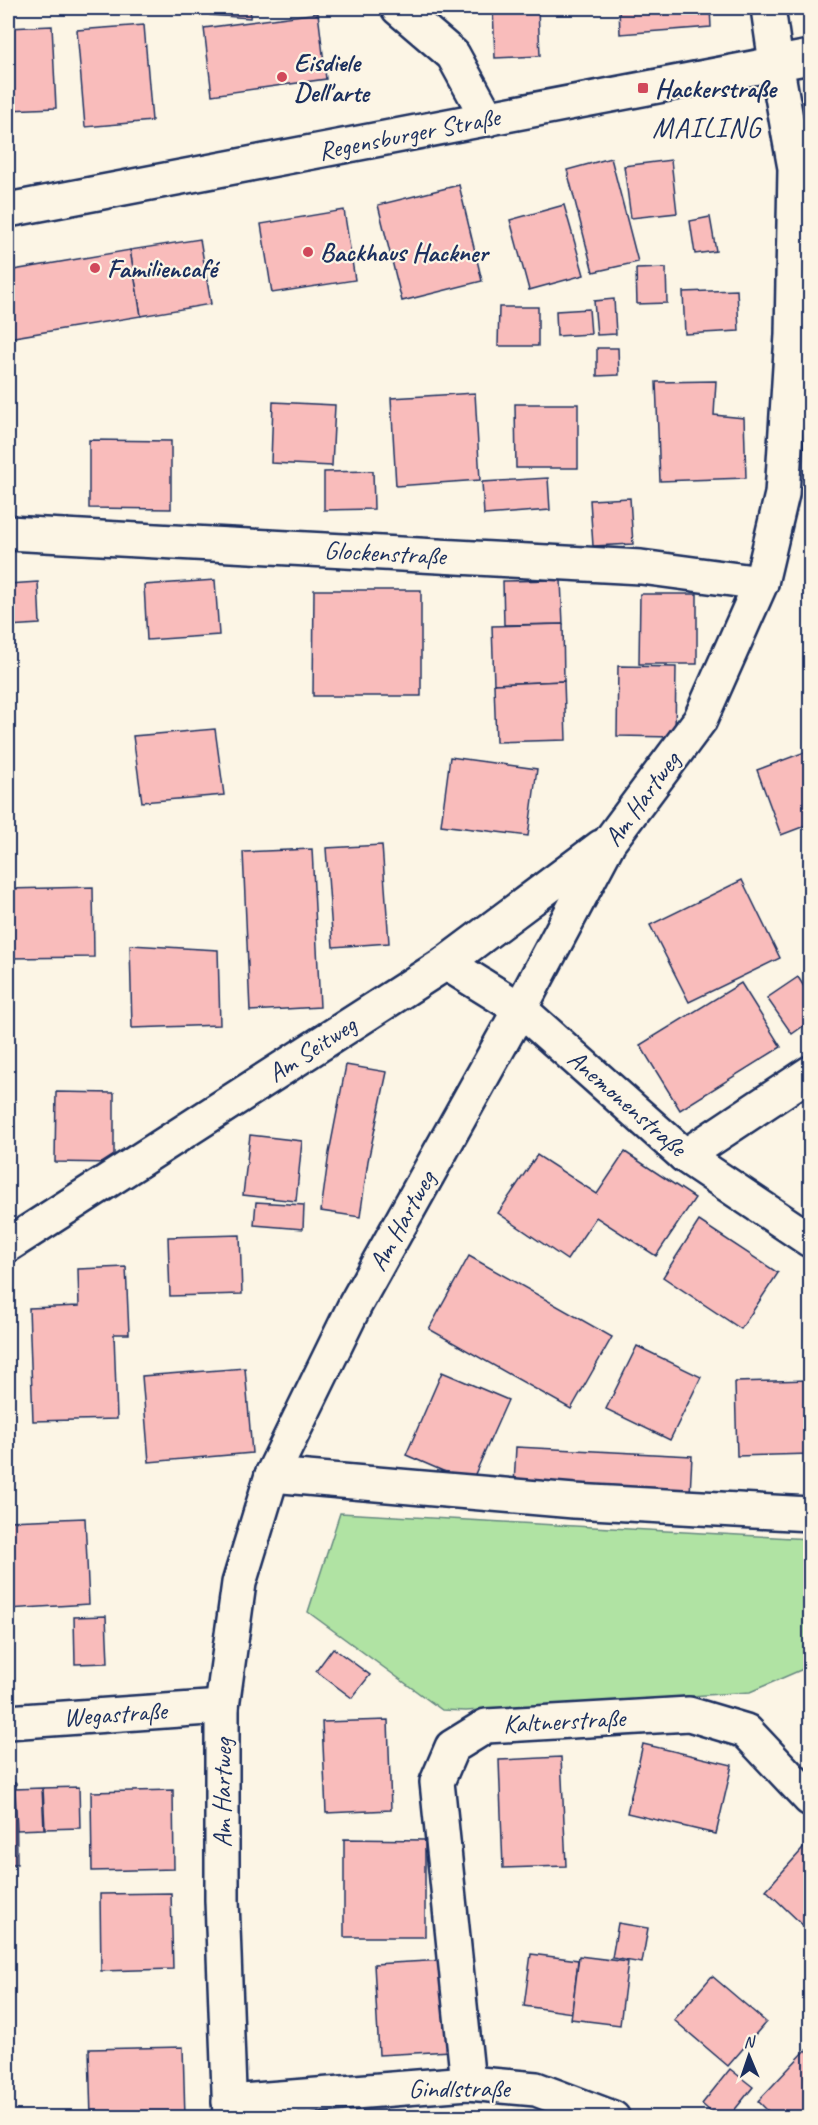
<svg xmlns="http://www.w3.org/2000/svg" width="818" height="2125" font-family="Caveat,sans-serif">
	<rect width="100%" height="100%" fill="#fcf5e5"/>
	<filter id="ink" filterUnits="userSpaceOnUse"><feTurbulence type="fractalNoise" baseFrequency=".0167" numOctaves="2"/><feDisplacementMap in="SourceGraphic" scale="12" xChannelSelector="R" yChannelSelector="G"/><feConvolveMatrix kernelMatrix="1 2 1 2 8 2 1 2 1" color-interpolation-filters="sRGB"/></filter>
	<g filter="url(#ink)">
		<path fill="#b0e3a3" stroke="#668980" stroke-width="1.5" d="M340 1513 810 1539V1666L750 1692 466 1711 442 1710 308 1612Z"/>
		<g fill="#f9bcbb" stroke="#1b2f5e" stroke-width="1.5">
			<path d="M211 8H251L250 18 210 15Z"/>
			<path d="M493 8H538L540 56 495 58Z"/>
			<path d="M619 8H710L711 27 620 34Z"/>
			<path d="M318 13 326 79 212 95 204 28Z"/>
			<path d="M144 25 152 121 85 127 77 30Z"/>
			<path d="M52 26 56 108 8 110V28Z"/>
			<path d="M611 158 638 262 593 272 567 170Z"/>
			<path d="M671 160 677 213 631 218 624 166Z"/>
			<path d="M459 185 482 281 402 301 378 205Z"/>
			<path d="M564 205 584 275 529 290 510 220Z"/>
			<path d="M344 210 355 280 272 293 261 224Z"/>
			<path d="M710 217 716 251 695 254 690 221Z"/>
			<path d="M200 239 211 304 141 316 130 250Z"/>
			<path d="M130 250 141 316 8 338V271Z"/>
			<path d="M666 268 667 303 637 304 636 269Z"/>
			<path d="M737 290 739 331 685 334 683 292Z"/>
			<path d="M614 299 616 334 597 335 594 301Z"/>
			<path d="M499 307H538V346H498Z"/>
			<path d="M589 309 591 334 557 336 556 311Z"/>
			<path d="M597 348H618L619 375 597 376Z"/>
			<path d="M716 381 714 415 744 418 746 478 660 481 656 382Z"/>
			<path d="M475 393 480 480 396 486 391 398Z"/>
			<path d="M273 402 335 405 332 466 271 463Z"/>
			<path d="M515 404H578V468H516Z"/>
			<path d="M89 440 171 441V509L89 508Z"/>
			<path d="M373 471 374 509 324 510V472Z"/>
			<path d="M548 478 550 510 484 515 482 482Z"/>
			<path d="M630 498 633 544 593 546 590 500Z"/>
			<path d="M215 580 219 635 147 640 144 585Z"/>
			<path d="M561 580 563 624 504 625 503 581Z"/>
			<path d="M38 582 40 624 8 626V584Z"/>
			<path d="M314 590H421V696H313Z"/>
			<path d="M640 594H697V664H639Z"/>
			<path d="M563 624 564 681 494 684 492 626Z"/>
			<path d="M618 666 676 667 675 737 617 736Z"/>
			<path d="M564 681 566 740 496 742 494 684Z"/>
			<path d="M215 729 224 795 142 802 133 736Z"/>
			<path d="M810 750V824L781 835 757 770Z"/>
			<path d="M450 757 537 769 528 836 441 825Z"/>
			<path d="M382 845 389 943 333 947 326 848Z"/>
			<path d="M312 849 320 1007 250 1011 243 852Z"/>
			<path d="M742 880 780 958 689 1002 650 925Z"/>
			<path d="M93 887 94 957 8 958V889Z"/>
			<path d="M130 945 218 950 220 1025 132 1028Z"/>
			<path d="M798 977 810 996V1021L792 1034 767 998Z"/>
			<path d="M741 983 781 1047 680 1110 640 1045Z"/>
			<path d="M346 1065 387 1072 368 1161 360 1217 321 1211 329 1153Z"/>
			<path d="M56 1092 114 1093V1163L55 1162Z"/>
			<path d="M250 1135 302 1141 296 1201 243 1195Z"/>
			<path d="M625 1152 695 1198 656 1256 596 1217 567 1260 498 1213 537 1155 597 1194Z"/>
			<path d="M256 1202 304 1205 303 1229 254 1225Z"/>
			<path d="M699 1221 778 1273 741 1329 663 1277Z"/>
			<path d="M240 1235 242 1294 170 1296 168 1237Z"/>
			<path d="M469 1256 612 1337 571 1409 429 1329Z"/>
			<path d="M126 1267 129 1334H114L117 1419 33 1421 29 1308 79 1306 78 1269Z"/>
			<path d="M637 1346 701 1377 670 1440 606 1409Z"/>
			<path d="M245 1368 252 1453 149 1462 142 1376Z"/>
			<path d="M442 1372 508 1400 471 1483 406 1455Z"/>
			<path d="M810 1380V1454L737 1456 735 1382Z"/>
			<path d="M516 1447 692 1456 690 1494 514 1485Z"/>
			<path d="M85 1518 89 1604 8 1609V1521Z"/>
			<path d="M106 1616 108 1663 75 1664 74 1617Z"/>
			<path d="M333 1648 370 1675 352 1698 316 1671Z"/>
			<path d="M388 1720 391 1810 326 1813 322 1722Z"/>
			<path d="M643 1744 732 1765 716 1834 627 1813Z"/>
			<path d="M561 1757 566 1866 503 1868 499 1760Z"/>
			<path d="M8 1783H16L17 1864H8Z"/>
			<path d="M79 1787 80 1828 45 1829 43 1788Z"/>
			<path d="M42 1788 44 1829 17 1830 15 1789Z"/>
			<path d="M173 1790 174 1869 92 1871 91 1792Z"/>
			<path d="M344 1839 425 1840V1937H344Z"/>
			<path d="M810 1841V1932L766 1890Z"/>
			<path d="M171 1893 173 1969 101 1971 100 1894Z"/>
			<path d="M618 1923 648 1928 642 1963 612 1958Z"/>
			<path d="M531 1954 578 1960 572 2013 524 2006Z"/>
			<path d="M579 1956 628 1962 620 2025 571 2019Z"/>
			<path d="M445 1960 450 2051 379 2055 374 1964Z"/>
			<path d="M712 1976 766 2022 728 2066 674 2020Z"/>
			<path d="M183 2047 185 2118H91L89 2049Z"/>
			<path d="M806 2050 810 2054V2118H775L758 2101Z"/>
			<path d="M730 2069 753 2087 728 2118H718L702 2104Z"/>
		</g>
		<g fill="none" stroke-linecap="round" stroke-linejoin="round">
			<g stroke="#1b2f5e" stroke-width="38">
				<g id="street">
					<path d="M398 8 453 55 488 119"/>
					<path d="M8 533 641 567 761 583"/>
					<path d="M446 963 520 1009 685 1156 810 1240"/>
					<path d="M685 1156 810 1073"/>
					<path d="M8 1245 446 963 601 847"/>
					<path d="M272 1475 574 1501 810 1514"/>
					<path d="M8 1722 222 1707"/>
					<path d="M468 2083 437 1782 452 1747 486 1726 689 1714 746 1731 810 1799"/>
					<path d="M229 2102 468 2083 536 2089 613 2118"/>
					<path d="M230 2118 222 1900V1707L239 1583 272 1475 355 1305 520 1009 609 842 700 720 761 583 782 494 792 335 795 168 776 63 768 8"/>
				</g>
			</g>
			<g stroke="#1b2f5e" stroke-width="38">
				<path id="secondary" d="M8 210 810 57"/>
			</g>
			<use href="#street" stroke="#fcf5e5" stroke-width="33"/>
			<use href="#secondary" stroke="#fcf5e5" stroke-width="33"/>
		</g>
	</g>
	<g fill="#d1495b" stroke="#fcf5e5" stroke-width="2">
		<circle cx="282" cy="77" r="6"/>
		<rect x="637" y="82" width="12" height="12" rx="3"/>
		<circle cx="308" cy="252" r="6"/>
		<circle cx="95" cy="268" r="6"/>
	</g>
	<g text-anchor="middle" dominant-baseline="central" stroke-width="4.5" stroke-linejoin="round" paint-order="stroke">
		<g font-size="26" font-weight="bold" fill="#1b2f5e" stroke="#fcf5e5" text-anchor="start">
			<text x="294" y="62">Eisdiele<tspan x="294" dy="30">Dell'arte</tspan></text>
			<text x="655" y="88">Hackerstraße</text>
			<text x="320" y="252">Backhaus Hackner</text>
			<text x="107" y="268">Familiencafé</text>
		</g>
		<g font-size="26" fill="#1b2f5e" stroke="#fcf5e5">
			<text transform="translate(409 134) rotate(-11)">Regensburger Straße</text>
			<text transform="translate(385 553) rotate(3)">Glockenstraße</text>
			<text transform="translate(642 799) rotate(-54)">Am Hartweg</text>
			<text transform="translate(312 1049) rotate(-33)">Am Seitweg</text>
			<text transform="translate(627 1103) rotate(41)">Anemonenstraße</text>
			<text transform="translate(402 1221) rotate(-61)">Am Hartweg</text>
			<text transform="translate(115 1714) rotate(-4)">Wegastraße</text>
			<text transform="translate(564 1721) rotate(-3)">Kaltnerstraße</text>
			<text transform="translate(222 1793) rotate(-90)">Am Hartweg</text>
			<text x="459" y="2088">Gindlstraße</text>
		</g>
		<g font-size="28" letter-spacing="1.5" fill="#1b2f5e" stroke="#fcf5e5">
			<text x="707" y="127">MAILING</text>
		</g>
	</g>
	<rect width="818" height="2125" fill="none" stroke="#fcf5e5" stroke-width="30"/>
	<rect x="15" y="15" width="788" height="2095" fill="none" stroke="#1b2f5e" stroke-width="2" filter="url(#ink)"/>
	<g transform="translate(749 2056) rotate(358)" stroke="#fcf5e5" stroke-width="4.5" paint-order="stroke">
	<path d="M0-4.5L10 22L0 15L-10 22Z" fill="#1b2f5e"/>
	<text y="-9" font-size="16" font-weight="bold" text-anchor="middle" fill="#1b2f5e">N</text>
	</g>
</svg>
